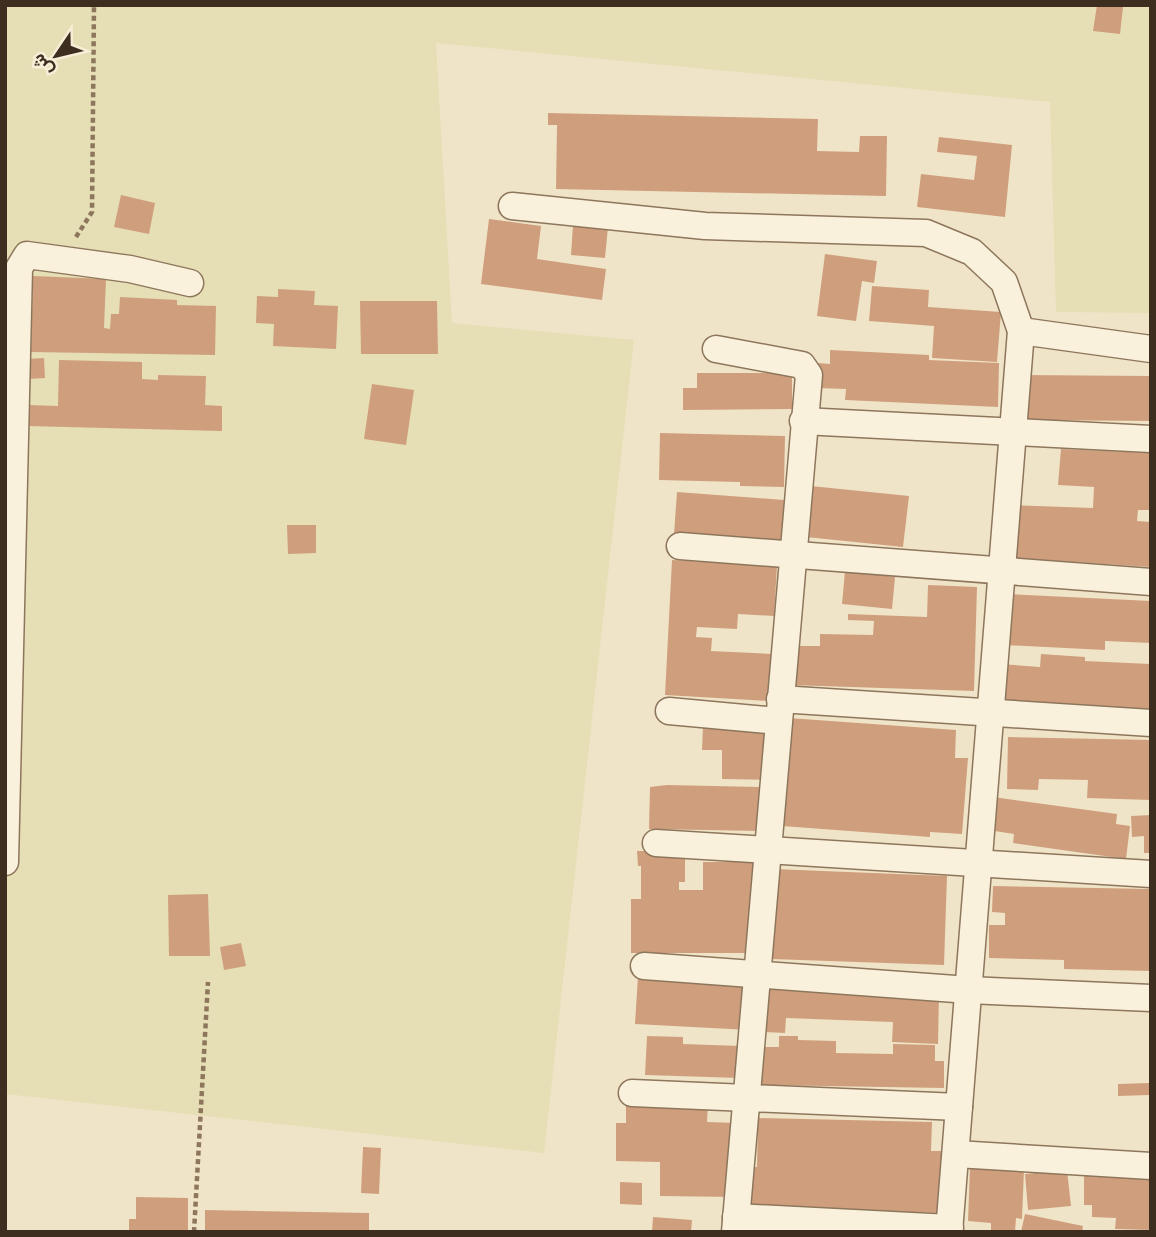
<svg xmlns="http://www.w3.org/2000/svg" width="1156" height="1237" font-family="Merriweather,Vazirmatn,serif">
	<rect width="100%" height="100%" fill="#f0e4c8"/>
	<path fill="#e6deb5" d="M5 5H1151V313L1056 312 1050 102 436 43 452 323 634 340 544 1153 5 1094Z"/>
	<g fill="#cf9f7d">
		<path d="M1097 5 1123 7 1120 34 1093 31Z"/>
		<path d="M548 113 818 119 817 151 859 152 860 136H887L886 196 556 189 557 125H548Z"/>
		<path d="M939 137 1012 145 1005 217 917 207 921 174 974 180 977 156 937 152Z"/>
		<path d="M121 195 155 203 149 234 114 227Z"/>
		<path d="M489 219 541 226 537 259 606 269 602 300 481 284Z"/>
		<path d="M573 225 608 227 605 258 571 255Z"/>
		<path d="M825 254 877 261 874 283 862 281 856 321 817 316Z"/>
		<path d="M33 276 106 279 104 328 110 329 111 314H119L120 297 177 300V305L216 306 215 355 31 352Z"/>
		<path d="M872 286 929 290 928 307 1001 312 997 362 932 358 934 326 869 321Z"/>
		<path d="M278 289 315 291 314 305 338 306 336 349 273 346 274 324 256 323 257 296 278 297Z"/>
		<path d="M360 301H437L438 354H361Z"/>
		<path d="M830 350 929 355V360L999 363 998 407 845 400 846 389 816 388 818 363 830 364Z"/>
		<path d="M44 358 45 378 27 379V359Z"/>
		<path d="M59 360 142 362V379L158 380V375L206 376 205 405 222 406V431L28 426V405L58 406Z"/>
		<path d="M697 373H792V409L683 410V388H697Z"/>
		<path d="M1023 375 1151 376V421L1023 420Z"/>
		<path d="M372 384 414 390 406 445 364 439Z"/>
		<path d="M660 433 785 436 784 487 740 486V482L659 480Z"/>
		<path d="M1061 449 1151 453V510H1138L1137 521 1151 522V567L1009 558 1012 505 1093 508 1094 487 1058 485Z"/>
		<path d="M811 486 909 496 903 547 806 537Z"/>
		<path d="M677 492 784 500 781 543 674 534Z"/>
		<path d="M287 525H316V553L288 554Z"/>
		<path d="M672 560 777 566 774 616 738 614 737 629 697 627 696 637 712 638 711 651 772 654 769 701 665 695Z"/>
		<path d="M845 571 895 577 892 609 842 604Z"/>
		<path d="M928 585 977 587 974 691 790 685V646H820V634L873 635 874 621 848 620V614L927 617Z"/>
		<path d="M1006 594 1151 601V643L1105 641V650L1004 645Z"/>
		<path d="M1041 654 1085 657V661L1151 664V712L998 703 1000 664 1040 667Z"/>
		<path d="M789 718 956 730 955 758H968L962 834 930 832V837L782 826 788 774 785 773Z"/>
		<path d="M703 726 773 728 772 780 722 779V750H702Z"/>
		<path d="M1008 737 1151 740V800L1087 798 1088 780 1039 779 1038 790 1007 789Z"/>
		<path d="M667 785 760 787 759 831 649 829 650 787Z"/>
		<path d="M993 797 1117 814 1116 824 1130 826 1126 859 1013 843 1014 834 988 830Z"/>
		<path d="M1151 815V853H1144V836L1132 837 1131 816Z"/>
		<path d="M637 851H685V882H679V890H703V862H755L756 953H631V899H641V866H638Z"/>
		<path d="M774 869 947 876 944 965 771 959Z"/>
		<path d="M993 886 1151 889V971L1064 969V960L989 958V925H1005V913L992 912Z"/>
		<path d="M208 894 210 956H169L168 895Z"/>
		<path d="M241 943 246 966 224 970 220 947Z"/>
		<path d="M638 976 751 982 749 1030 635 1024Z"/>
		<path d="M766 988 939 994 938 1044 892 1042 893 1022 786 1018 785 1033 764 1032Z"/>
		<path d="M647 1036 683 1037V1044L741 1046 740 1078 645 1075Z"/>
		<path d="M779 1036H798V1040L836 1041V1053L893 1054V1044L935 1045V1061H944V1088L761 1085V1047H779Z"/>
		<path d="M1150 1083V1095L1118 1096V1084Z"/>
		<path d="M708 1104 707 1122 739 1123 735 1197 660 1196V1162L616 1161V1123H626V1105Z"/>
		<path d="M758 1118 932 1122 931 1151H943L941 1213 750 1206 751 1167H757Z"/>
		<path d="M363 1147 381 1148 379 1194 361 1193Z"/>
		<path d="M970 1167 1024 1170 1022 1219 1016 1218 1015 1232 991 1231V1223L968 1221Z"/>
		<path d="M1067 1170 1071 1206 1028 1210 1025 1174Z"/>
		<path d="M1084 1173 1151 1175V1230L1115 1229 1116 1218 1092 1217V1205H1084Z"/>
		<path d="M620 1182 642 1183V1205L620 1204Z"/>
		<path d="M136 1197 188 1198V1232H129V1219H136Z"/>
		<path d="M205 1210 369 1213V1232H205Z"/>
		<path d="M1025 1214 1083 1226 1082 1232H1021Z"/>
		<path d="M653 1217 692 1220 691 1232H652Z"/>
	</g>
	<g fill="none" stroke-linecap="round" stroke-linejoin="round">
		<g stroke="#8d765c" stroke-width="29">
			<g id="minor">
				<path d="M512 206 705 226 926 233 972 252 1004 282 1021 331 949 1232"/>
				<path d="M1021 331 1151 349"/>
				<path d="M716 349 802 365 809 375 735 1232"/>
				<path d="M803 421 1151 439"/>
				<path d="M680 546 1151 582"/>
				<path d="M780 699 1151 723"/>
				<path d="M669 711 778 721"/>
				<path d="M656 843 1151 874"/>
				<path d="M5 862 19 268 27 255 130 269 190 283"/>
				<path d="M644 966 969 990 1151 998"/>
				<path d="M632 1093 959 1107"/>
				<path d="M956 1154 1151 1166"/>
				<path d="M736 1217 950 1228"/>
			</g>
		</g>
		<g stroke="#8d765c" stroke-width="4.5" stroke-dasharray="5 3.5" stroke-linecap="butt">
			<path d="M76 237 92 212 94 5"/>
			<path d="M194 1232 208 982"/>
		</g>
		<use href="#minor" stroke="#faf1dc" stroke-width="26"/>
	</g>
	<rect width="1156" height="1237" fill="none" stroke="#3d2e20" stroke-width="14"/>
	<g transform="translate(56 56) rotate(235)" stroke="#f7eed8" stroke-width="5" paint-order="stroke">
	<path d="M0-5L12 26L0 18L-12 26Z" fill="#3d2e20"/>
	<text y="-10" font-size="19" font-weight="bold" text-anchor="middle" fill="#3d2e20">ش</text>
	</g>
</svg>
